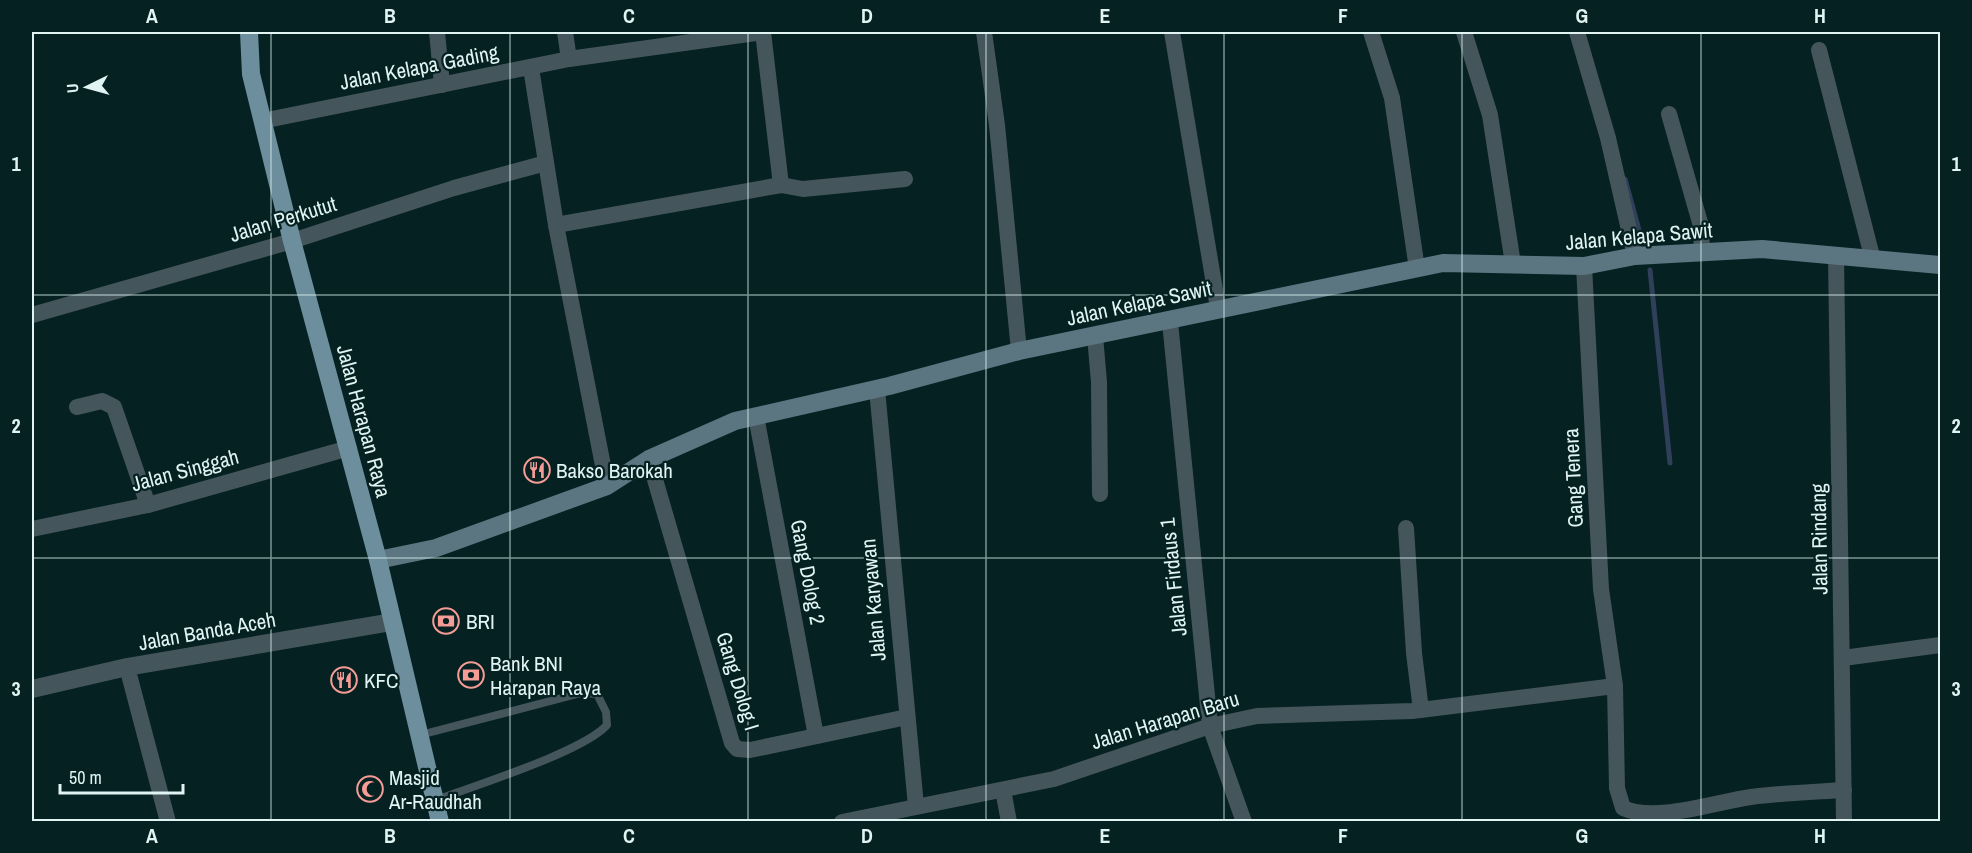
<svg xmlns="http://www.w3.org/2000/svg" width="1972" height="853" font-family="'Archivo Narrow',sans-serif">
	<rect width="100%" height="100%" fill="#052121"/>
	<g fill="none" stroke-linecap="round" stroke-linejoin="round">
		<g stroke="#303f5a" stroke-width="5">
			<path d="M1625 179 1642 241"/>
			<path d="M1650 270 1670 463"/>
		</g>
		<path stroke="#45555c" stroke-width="8" d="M420 735 581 693 597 694 606 712 607 725C583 752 473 786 434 801"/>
		<g stroke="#45555c" stroke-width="16">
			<path d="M437 32 442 85"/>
			<path d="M565 32 569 59"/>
			<path d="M763 32 781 185"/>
			<path d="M984 32 997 125 1019 351"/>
			<path d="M1172 32 1218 308"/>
			<path d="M1371 32 1392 98 1417 269"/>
			<path d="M1464 32 1490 115 1513 264"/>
			<path d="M1577 32 1608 138 1635 256"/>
			<path d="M1819 50 1873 260"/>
			<path d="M531 68 556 225 607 486"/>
			<path d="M1669 114 1701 226 1702 253"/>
			<path d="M262 121 569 59 763 32"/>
			<path d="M556 225 781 185 803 189 905 179"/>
			<path d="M1836 255 1844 822"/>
			<path d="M1584 266 1601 589 1615 686 1617 788 1623 808C1656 823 1715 802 1751 797 1782 793 1813 792 1844 790"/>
			<path d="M32 315 292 241 454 188 546 163"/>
			<path d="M1170 322 1210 726 1244 822"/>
			<path d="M1095 336 1099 382 1100 494"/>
			<path d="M877 389 916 806"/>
			<path d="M77 407 102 401 114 407 148 505"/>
			<path d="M756 416 816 736"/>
			<path d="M649 459 732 743 737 749 750 750 907 717"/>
			<path d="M1406 528 1414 653 1421 710"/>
			<path d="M32 529 148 505 349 448"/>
			<path d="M1843 658 1940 645"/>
			<path d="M127 667 168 822"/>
			<path d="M1003 790 1009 822"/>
			<path d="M842 822 1054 779 1210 726 1257 716 1412 711 1615 686"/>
		</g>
		<path stroke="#45555c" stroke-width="18" d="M32 689 127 667 392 622"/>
		<path stroke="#5b7581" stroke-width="18" d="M378 560 436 548 607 486 649 459 735 421 889 386 1019 351 1443 263 1584 266 1635 256 1762 249 1940 265"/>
		<path stroke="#6c8e9d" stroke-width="18" d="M249 32 251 74 292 241 378 560 440 822"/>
	</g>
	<path fill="none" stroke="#e0f4f3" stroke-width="1.5" stroke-opacity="0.55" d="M271 32V822M510 32V822M748 32V822M986 32V822M1224 32V822M1462 32V822M1701 32V822M32 295H1940M32 558H1940"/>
	<defs>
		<g id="restaurant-ring" transform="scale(1.35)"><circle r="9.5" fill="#052121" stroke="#f59c96" stroke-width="1.5"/><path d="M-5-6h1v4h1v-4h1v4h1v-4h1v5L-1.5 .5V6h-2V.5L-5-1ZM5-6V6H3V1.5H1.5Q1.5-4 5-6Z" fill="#f59c96"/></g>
		<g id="bank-ring" transform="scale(1.35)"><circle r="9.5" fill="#052121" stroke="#f59c96" stroke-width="1.5"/><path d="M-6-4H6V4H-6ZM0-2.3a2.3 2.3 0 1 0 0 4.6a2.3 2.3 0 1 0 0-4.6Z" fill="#f59c96"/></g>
		<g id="mosque-ring" transform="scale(1.35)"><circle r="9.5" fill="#052121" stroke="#f59c96" stroke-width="1.5"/><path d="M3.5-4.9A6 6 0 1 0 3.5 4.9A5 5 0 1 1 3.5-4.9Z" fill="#f59c96"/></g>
	</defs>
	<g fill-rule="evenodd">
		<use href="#restaurant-ring" x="537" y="470"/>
		<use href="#bank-ring" x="446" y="621"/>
		<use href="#bank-ring" x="471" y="675"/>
		<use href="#restaurant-ring" x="344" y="680"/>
		<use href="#mosque-ring" x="370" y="789"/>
	</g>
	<g text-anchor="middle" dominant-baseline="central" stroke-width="4.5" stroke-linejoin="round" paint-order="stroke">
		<g font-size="21" fill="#e0f4f3" stroke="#052121">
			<text transform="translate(419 67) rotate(-11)">Jalan Kelapa Gading</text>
			<text transform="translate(283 219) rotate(-17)">Jalan Perkutut</text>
			<text transform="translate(1639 236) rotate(-5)">Jalan Kelapa Sawit</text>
			<text transform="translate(1139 303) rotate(-12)">Jalan Kelapa Sawit</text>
			<text transform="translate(364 421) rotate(75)">Jalan Harapan Raya</text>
			<text transform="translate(185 470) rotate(-15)">Jalan Singgah</text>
			<text transform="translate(1573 478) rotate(-93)">Gang Tenera</text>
			<text transform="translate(1819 539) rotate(-91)">Jalan Rindang</text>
			<text transform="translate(808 572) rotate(79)">Gang Dolog 2</text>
			<text transform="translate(1173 577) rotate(-96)">Jalan Firdaus 1</text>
			<text transform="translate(873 600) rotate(-95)">Jalan Karyawan</text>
			<text transform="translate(207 631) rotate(-10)">Jalan Banda Aceh</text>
			<text transform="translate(738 681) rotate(73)">Gang Dolog I</text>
			<text transform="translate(1165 720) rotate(-17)">Jalan Harapan Baru</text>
		</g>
		<g font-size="21" fill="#e0f4f3" stroke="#052121" text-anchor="start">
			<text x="556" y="470">Bakso Barokah</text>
			<text x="466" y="621">BRI</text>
			<text x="490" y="663">Bank BNI<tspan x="490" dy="24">Harapan Raya</tspan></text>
			<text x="364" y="680">KFC</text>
			<text x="389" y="777">Masjid<tspan x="389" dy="24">Ar-Raudhah</tspan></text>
		</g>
	</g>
	<rect width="1972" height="853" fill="none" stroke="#052121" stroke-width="66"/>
	<g transform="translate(87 87) rotate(265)" stroke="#052121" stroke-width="4.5" paint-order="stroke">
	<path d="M0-4.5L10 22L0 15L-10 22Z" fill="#e0f4f3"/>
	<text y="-9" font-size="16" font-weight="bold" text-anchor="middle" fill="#e0f4f3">U</text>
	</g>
	<path d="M60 784v9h123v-9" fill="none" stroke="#e0f4f3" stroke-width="3"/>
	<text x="69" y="784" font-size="18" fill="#e0f4f3" stroke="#052121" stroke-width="4.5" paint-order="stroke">50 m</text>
	<rect x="33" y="33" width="1906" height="787" fill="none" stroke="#e0f4f3" stroke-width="2"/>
	<g font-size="20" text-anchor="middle" font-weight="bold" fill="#e0f4f3">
		<text x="152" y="23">A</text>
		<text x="390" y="23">B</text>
		<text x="629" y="23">C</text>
		<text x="867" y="23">D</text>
		<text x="1105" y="23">E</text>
		<text x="1343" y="23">F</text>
		<text x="1582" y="23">G</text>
		<text x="1820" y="23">H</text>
		<text x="16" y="171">1</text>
		<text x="1956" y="171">1</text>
		<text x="16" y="433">2</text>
		<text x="1956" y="433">2</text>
		<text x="16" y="696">3</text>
		<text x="1956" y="696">3</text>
		<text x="152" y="843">A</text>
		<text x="390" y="843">B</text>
		<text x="629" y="843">C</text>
		<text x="867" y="843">D</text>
		<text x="1105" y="843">E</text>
		<text x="1343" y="843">F</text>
		<text x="1582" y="843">G</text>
		<text x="1820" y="843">H</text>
	</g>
</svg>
